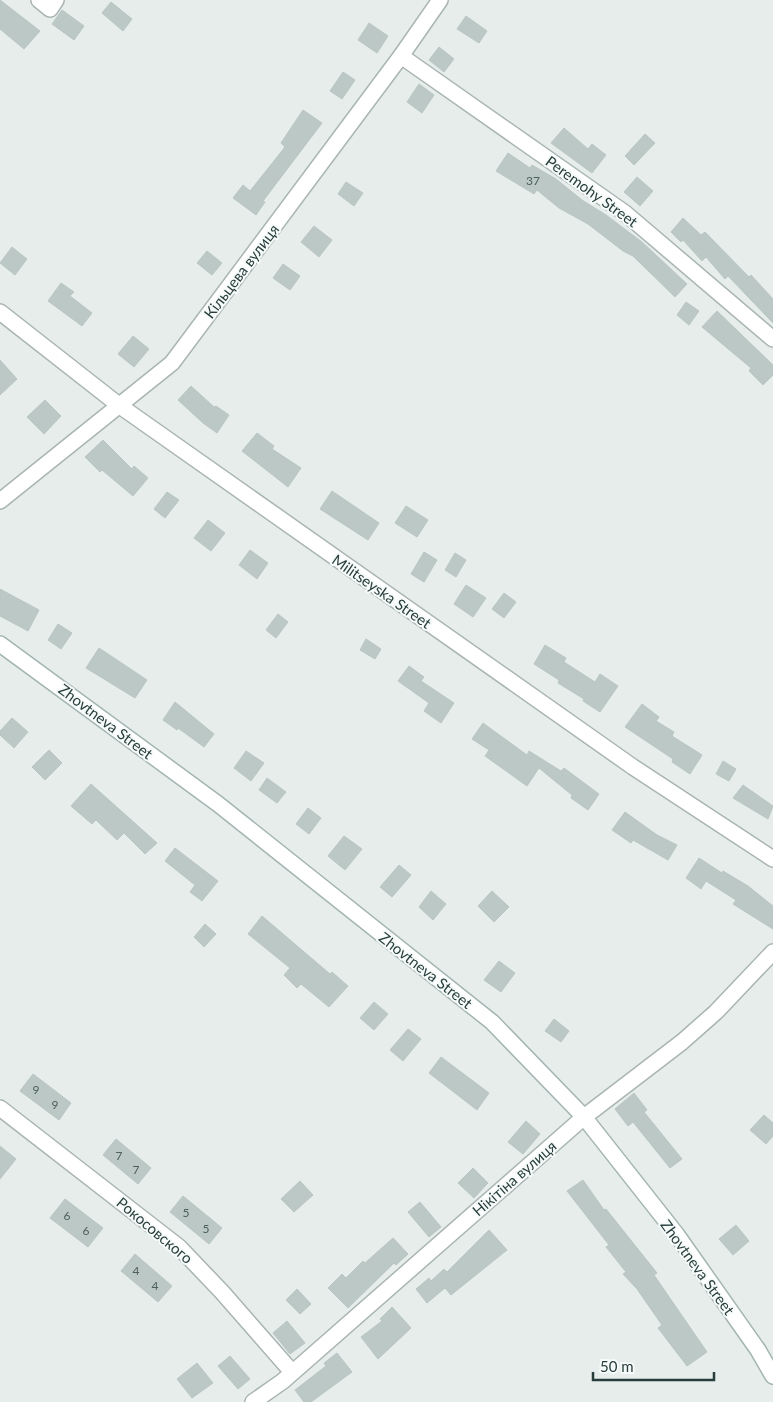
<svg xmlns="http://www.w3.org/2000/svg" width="773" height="1402" font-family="Lato,sans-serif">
	<rect width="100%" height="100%" fill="#e6edeb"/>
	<g fill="#bcc8c5" stroke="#b9c6c3">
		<path d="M0 0 40 31 24 49 0 29Z"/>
		<path d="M111 2 132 19 123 31 102 13Z"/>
		<path d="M62 10 84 26 74 40 52 24Z"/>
		<path d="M466 16 487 31 479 43 457 29Z"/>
		<path d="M369 23 388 36 377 53 358 40Z"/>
		<path d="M439 47 454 59 444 72 429 60Z"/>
		<path d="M343 72 355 80 342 99 330 91Z"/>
		<path d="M419 84 434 95 422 113 407 102Z"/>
		<path d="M303 110 322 123 263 201 265 202 256 215 233 198 243 185 250 191 285 147 281 143Z"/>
		<path d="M564 128 588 149 592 144 606 155 592 173 551 143Z"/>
		<path d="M645 134 655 143 634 165 625 156Z"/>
		<path d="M508 153 530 168 532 165 556 179 582 200 606 215 642 242 687 284 675 297 633 256 623 251 588 224 559 208 537 190 534 194 496 171Z"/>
		<path d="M637 177 653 191 640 206 624 192Z"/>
		<path d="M346 182 363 193 354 206 338 194Z"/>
		<path d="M683 218 701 235 705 232 749 277 751 275 773 299V323L728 276 725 279 706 257 702 261 683 240 681 242 671 232Z"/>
		<path d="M314 226 332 240 319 257 301 242Z"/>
		<path d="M12 247 27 259 15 275 0 263Z"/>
		<path d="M207 251 222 263 212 275 197 263Z"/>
		<path d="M283 264 300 276 290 290 273 278Z"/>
		<path d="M61 283 74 292 70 296 92 313 82 326 48 301Z"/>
		<path d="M686 302 699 311 689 325 677 315Z"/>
		<path d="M717 311 773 365V375L763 385 749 371 751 368 702 327Z"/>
		<path d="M133 336 149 349 134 367 118 354Z"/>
		<path d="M0 360 17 379 0 395Z"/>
		<path d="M191 386 214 407 216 406 229 415 217 433 203 423 178 400Z"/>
		<path d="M45 400 61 416 44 434 27 417Z"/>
		<path d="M257 433 274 446 272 449 301 468 288 487 242 451Z"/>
		<path d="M103 440 132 469 134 466 148 478 133 496 102 470 100 472 85 457Z"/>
		<path d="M332 491 379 523 368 540 320 509Z"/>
		<path d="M167 492 179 500 165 518 154 509Z"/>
		<path d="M406 506 428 520 417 537 395 523Z"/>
		<path d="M208 520 225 533 211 551 194 538Z"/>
		<path d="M250 550 268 563 257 579 239 565Z"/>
		<path d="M424 552 437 560 424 582 411 574Z"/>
		<path d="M455 553 466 560 456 577 445 570Z"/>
		<path d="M466 585 486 598 473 617 454 604Z"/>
		<path d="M0 589 39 610 28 631 0 616Z"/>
		<path d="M504 593 516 602 504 618 492 609Z"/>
		<path d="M278 614 288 622 276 638 266 630Z"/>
		<path d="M58 624 72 633 61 649 48 640Z"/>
		<path d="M366 639 381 649 375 659 360 650Z"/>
		<path d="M545 645 566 658 564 662 595 682 600 674 618 686 600 712 583 701 584 699 558 683 559 680 534 664Z"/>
		<path d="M99 648 147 680 135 698 86 668Z"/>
		<path d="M409 666 424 677 421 681 454 703 441 723 424 711 429 703 398 681Z"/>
		<path d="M175 702 214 734 204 747 178 728 177 730 163 720Z"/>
		<path d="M642 704 659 717 656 721 674 732 672 736 702 755 690 774 672 762 673 759 625 727Z"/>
		<path d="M12 718 28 732 14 748 0 735V731Z"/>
		<path d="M483 723 527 755 529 751 561 771 564 768 599 794 588 810 571 798 572 795 539 768 527 786 485 756 489 750 472 739Z"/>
		<path d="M49 750 62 763 45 780 32 767Z"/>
		<path d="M246 751 264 763 251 781 234 768Z"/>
		<path d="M723 761 736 769 729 781 716 774Z"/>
		<path d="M267 778 286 792 277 803 259 790Z"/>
		<path d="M91 784 157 843 145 854 124 833 117 840 96 820 92 824 71 806Z"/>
		<path d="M743 785 773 806 768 819 733 798Z"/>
		<path d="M308 808 321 818 309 834 296 824Z"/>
		<path d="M625 812 657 835 677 845 668 860 633 840 631 843 612 830Z"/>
		<path d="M344 836 362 849 345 870 328 856Z"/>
		<path d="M175 848 218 881 202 901 190 892 195 885 165 861Z"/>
		<path d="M699 858 722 873 723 871 748 886 773 906V929L733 904 736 900 706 881 701 889 686 878Z"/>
		<path d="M399 865 411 875 392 897 380 887Z"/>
		<path d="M431 891 446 904 433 920 419 907Z"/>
		<path d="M492 891 509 907 494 922 478 906Z"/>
		<path d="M262 916 330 974 332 972 348 986 329 1007 301 984 297 988 284 975 290 968 248 934Z"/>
		<path d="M205 924 216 934 204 947 194 937Z"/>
		<path d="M499 961 515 973 501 992 484 980Z"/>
		<path d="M374 1002 388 1014 374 1030 360 1018Z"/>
		<path d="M554 1019 569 1031 561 1042 545 1031Z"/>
		<path d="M408 1029 421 1039 403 1061 390 1050Z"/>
		<path d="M441 1057 489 1093 477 1110 429 1073Z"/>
		<path d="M33 1074 71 1103 59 1120 20 1091Z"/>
		<path d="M634 1093 647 1110 644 1112 682 1159 670 1168 633 1122 628 1126 615 1109Z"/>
		<path d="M764 1115 773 1123V1136L766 1144 750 1130Z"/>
		<path d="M526 1121 540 1134 523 1154 508 1142Z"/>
		<path d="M116 1139 151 1168 138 1184 103 1155Z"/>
		<path d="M0 1146 16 1159 0 1179Z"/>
		<path d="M473 1168 488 1183 474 1198 458 1183Z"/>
		<path d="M583 1180 604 1210 606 1209 657 1273 654 1275 707 1352 687 1366 658 1328 662 1325 637 1289 623 1274 626 1272 606 1247 609 1245 567 1191Z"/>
		<path d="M300 1181 313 1195 294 1212 281 1199Z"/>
		<path d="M183 1196 222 1228 209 1244 170 1212Z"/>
		<path d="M65 1199 103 1228 88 1247 50 1218Z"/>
		<path d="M420 1202 441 1227 429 1237 408 1212Z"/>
		<path d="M736 1225 749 1241 733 1255 719 1239Z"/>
		<path d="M489 1230 507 1250 451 1295 445 1288 427 1303 416 1289 429 1278 431 1281 444 1269 447 1272Z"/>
		<path d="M393 1238 408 1254 396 1265 394 1263 348 1308 328 1288 342 1274 346 1278 363 1261 365 1263Z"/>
		<path d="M135 1254 172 1286 158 1302 121 1271Z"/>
		<path d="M297 1289 311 1304 300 1314 286 1300Z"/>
		<path d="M392 1307 411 1328 378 1359 361 1337 382 1321 380 1319Z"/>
		<path d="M287 1321 305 1343 290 1354 273 1333Z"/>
		<path d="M337 1353 352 1372 311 1402H304L295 1390 326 1366 324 1363Z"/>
		<path d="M230 1356 250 1379 238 1389 218 1366Z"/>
		<path d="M197 1363 213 1383 192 1398 177 1379Z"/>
	</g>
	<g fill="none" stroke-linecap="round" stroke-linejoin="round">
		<g stroke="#a9b5b3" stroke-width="18">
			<g id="minor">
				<path d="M39 0 50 9 56 0"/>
				<path d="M401 56 625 213 773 339"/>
				<path d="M0 312 120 406 633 767 773 859"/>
				<path d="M0 501 172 363 401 56 440 0"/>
				<path d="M0 1108 179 1247 222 1292 292 1372"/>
				<path d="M253 1402 283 1381 584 1117 682 1042 716 1012 773 952"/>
			</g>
		</g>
		<g stroke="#a3b5b2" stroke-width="18">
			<path id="secondary" d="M0 644 218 804 492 1022 584 1117 677 1235 758 1350 773 1376"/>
		</g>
		<use href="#minor" stroke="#fff" stroke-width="15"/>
		<use href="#secondary" stroke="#fff" stroke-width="15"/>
	</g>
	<g text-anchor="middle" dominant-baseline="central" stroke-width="4" stroke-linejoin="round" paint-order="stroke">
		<g font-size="12" fill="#4c605e">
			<text x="533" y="180">37</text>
			<text x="36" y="1089">9</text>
			<text x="55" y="1104">9</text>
			<text x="119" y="1155">7</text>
			<text x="136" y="1169">7</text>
			<text x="186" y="1212">5</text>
			<text x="67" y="1215">6</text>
			<text x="206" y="1228">5</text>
			<text x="86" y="1230">6</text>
			<text x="136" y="1270">4</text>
			<text x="155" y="1285">4</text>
		</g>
		<g font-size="15" fill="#273e3c" stroke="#f6faf9">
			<text transform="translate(592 191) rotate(36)">Peremohy Street</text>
			<text transform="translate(241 271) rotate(-53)">Кільцева вулиця</text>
			<text transform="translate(382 591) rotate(35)">Militseyska Street</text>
			<text transform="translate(106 721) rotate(37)">Zhovtneva Street</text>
			<text transform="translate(426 970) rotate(38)">Zhovtneva Street</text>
			<text transform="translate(514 1178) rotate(-41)">Нікітіна вулиця</text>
			<text transform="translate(155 1230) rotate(40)">Рокосовского</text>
			<text transform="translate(698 1267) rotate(54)">Zhovtneva Street</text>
		</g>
	</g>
	<path d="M593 1372v8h121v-8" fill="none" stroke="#273e3c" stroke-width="2.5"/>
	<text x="600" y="1372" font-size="15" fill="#273e3c" stroke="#f6faf9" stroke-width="4" paint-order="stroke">50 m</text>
</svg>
